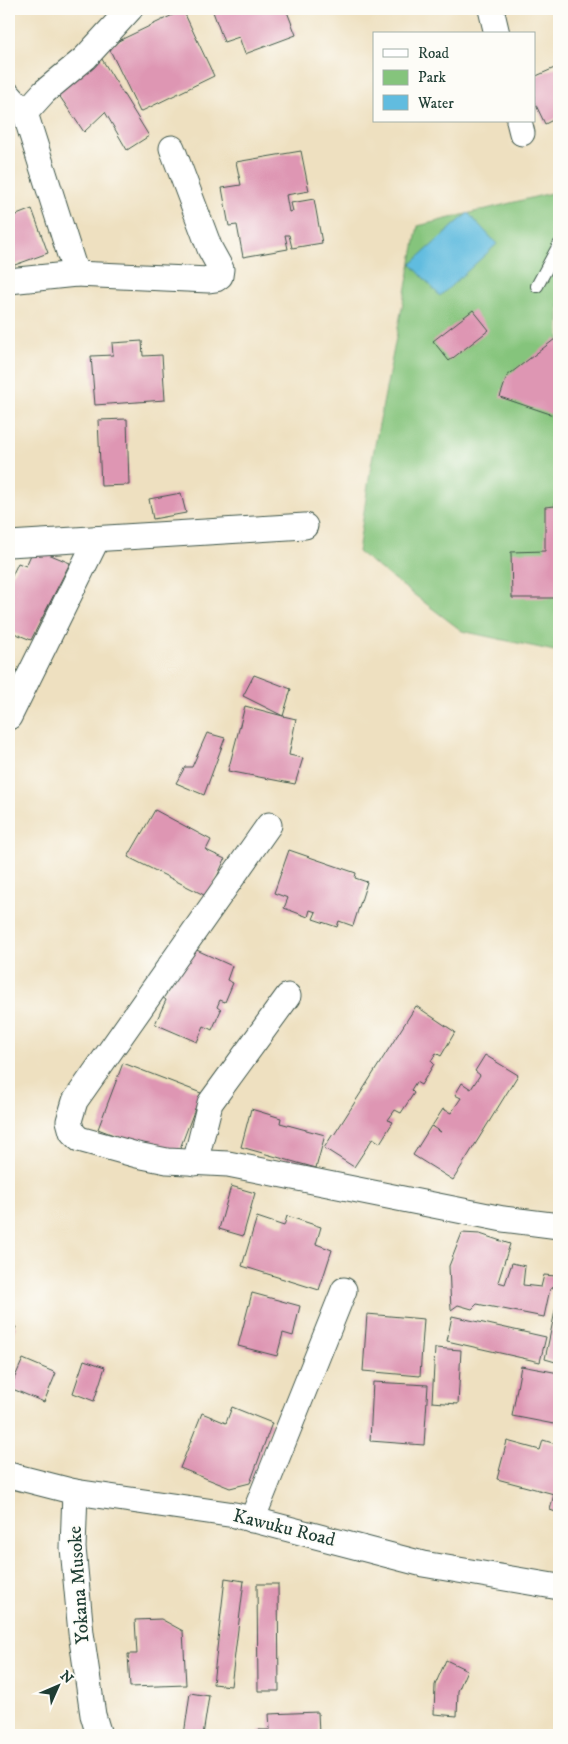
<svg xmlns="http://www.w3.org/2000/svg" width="568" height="1744" font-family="'IM FELL DW Pica',serif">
	<rect width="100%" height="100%" fill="#fdfcf7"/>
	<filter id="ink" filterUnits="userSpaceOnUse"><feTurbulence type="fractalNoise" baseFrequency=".02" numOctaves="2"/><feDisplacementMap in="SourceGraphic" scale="10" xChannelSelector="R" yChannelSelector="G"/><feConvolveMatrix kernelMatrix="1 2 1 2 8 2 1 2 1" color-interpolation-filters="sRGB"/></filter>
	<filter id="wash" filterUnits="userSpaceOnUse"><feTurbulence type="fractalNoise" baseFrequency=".0096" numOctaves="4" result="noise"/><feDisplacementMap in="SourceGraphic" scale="20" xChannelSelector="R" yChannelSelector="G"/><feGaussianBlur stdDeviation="1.12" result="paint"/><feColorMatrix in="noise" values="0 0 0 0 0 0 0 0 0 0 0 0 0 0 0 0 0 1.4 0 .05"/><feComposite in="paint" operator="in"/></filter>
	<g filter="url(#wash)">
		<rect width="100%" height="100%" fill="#eee0c0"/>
		<path fill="#85c47c" stroke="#528058" d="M559 191V652L462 631 358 552 371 465 418 226Z"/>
		<path fill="#61bcdf" stroke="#407c8a" d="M468 213 497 244 440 296 411 264Z"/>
		<g id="blocks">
			<g fill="#de96b3">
				<path d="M212 9H286L296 35 245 54 239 37 224 42Z"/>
				<path d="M183 10 214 76 140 112 108 46Z"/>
				<path d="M100 56 149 136 127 150 105 112 84 132 56 91Z"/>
				<path d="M559 66V117L545 124 534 101V77Z"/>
				<path d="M301 151 309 191 286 195 289 212 293 211 291 203 314 199 322 243 292 248 289 235H285L288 249 243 257 237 225 229 226 222 188 241 185 236 162Z"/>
				<path d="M9 197 16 210 9 213Z"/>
				<path d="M32 209 48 253 12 266 9 257V218Z"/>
				<path d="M473 310 489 330 449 361 433 341Z"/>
				<path d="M555 339 559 341V417L500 397 507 376Z"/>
				<path d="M142 341 143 356 162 355 165 400 95 405 91 356 113 355 112 343Z"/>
				<path d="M127 419 129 485 101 486 98 420Z"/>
				<path d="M181 493 186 513 153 519 149 499Z"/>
				<path d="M555 500H559V598H512L511 552 545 551V507L555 506Z"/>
				<path d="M34 548 70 563 31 640 9 631V582L18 563 26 566Z"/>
				<path d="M254 675 291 689 283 716 296 719 289 755 303 758 295 784 228 771 245 706 283 716 243 696Z"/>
				<path d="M207 733 225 738 204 795 176 783 185 767H192Z"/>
				<path d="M155 810 211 840 206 850 225 859 208 897 128 857Z"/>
				<path d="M289 850 356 873 355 878 367 882 353 926 339 921 337 927 313 919 316 912 310 910 308 917 284 908 288 898 274 893Z"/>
				<path d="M190 947 232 966 227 980 233 983 225 1002 220 1000 217 1007 221 1010 212 1030 204 1026 197 1042 155 1024 166 1000 162 997Z"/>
				<path d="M416 1006 455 1032 441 1056 436 1053 431 1061 434 1064 421 1085 416 1082 411 1090 414 1093 401 1113 395 1110 388 1120 393 1122 380 1143 373 1138 354 1167 324 1148 333 1134 334 1135Z"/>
				<path d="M485 1055 518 1075 453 1180 413 1155 431 1126 441 1132 432 1126 443 1109 451 1113 461 1098 455 1095 462 1083 471 1089 480 1075 475 1071Z"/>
				<path d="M123 1063 201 1093 176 1159 98 1129Z"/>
				<path d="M251 1109 281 1118 280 1123 325 1135 316 1168 241 1147Z"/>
				<path d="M231 1186 255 1193 243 1236 219 1229Z"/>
				<path d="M287 1216 321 1227 316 1244 332 1250 319 1290 242 1266 257 1217 284 1226Z"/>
				<path d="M462 1233 480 1234 510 1244 498 1282 505 1284 512 1263 525 1266 523 1285 541 1287 544 1275 556 1276 554 1287 550 1289 544 1317 477 1304 472 1309 458 1305 451 1310 449 1266Z"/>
				<path d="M252 1293 300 1306 293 1336 283 1333 277 1356 238 1346Z"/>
				<path d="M558 1297H559V1363L545 1359Z"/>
				<path d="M367 1314 424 1319 420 1376 363 1371Z"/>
				<path d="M452 1316 546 1337 540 1362 447 1341Z"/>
				<path d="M9 1323 16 1327 9 1342Z"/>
				<path d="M435 1348 461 1350 458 1404 432 1402Z"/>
				<path d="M23 1359 56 1373 44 1402 10 1388Z"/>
				<path d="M84 1360 105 1367 94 1401 73 1393Z"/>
				<path d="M521 1366 559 1373V1425L512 1416Z"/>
				<path d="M373 1382 428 1385 424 1445 370 1441Z"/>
				<path d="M232 1407 272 1423 250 1483 230 1488 180 1468 202 1413 226 1423Z"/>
				<path d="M543 1440 559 1445V1513L550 1510 554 1494 497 1479 507 1441 540 1450Z"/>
				<path d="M225 1578 244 1581 231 1686 213 1684Z"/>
				<path d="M257 1584H278L279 1691H258Z"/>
				<path d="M161 1619 183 1631 186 1685 130 1687 128 1654H137L135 1620Z"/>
				<path d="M446 1660 467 1670 458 1691 457 1716 434 1714 435 1685Z"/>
				<path d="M190 1693 209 1696 203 1735H184Z"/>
				<path d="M318 1712 319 1735H259V1730H270L269 1714Z"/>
			</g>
		</g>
	</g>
	<g filter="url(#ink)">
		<use href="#blocks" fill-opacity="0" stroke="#3e5549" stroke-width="1"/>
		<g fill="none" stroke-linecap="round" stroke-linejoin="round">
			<g stroke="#3e5549" stroke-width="14">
				<path id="lane" d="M537 286 559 245"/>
			</g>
			<g stroke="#3e5549" stroke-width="27">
				<g id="street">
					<path d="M491 9 497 34"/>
					<path d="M9 95 25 113 76 274 209 280 216 279 220 276 221 269 210 249 172 148"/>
					<path d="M25 113 44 92 85 58 130 9"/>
					<path d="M519 121 522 133"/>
					<path d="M9 281 76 274"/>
					<path d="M9 544 305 526"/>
					<path d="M9 717 97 539"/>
					<path d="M269 825 75 1101 69 1121 72 1132 79 1139 137 1155 167 1161 228 1164 503 1219 559 1226"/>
					<path d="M195 1163 210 1103 288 996"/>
					<path d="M9 1475 75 1492 235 1515 423 1564 559 1587"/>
					<path d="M75 1492 73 1548 81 1633 93 1715 99 1735"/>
					<path d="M252 1520 344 1290"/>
				</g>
			</g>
			<use href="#lane" stroke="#fff" stroke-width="12"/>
			<use href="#street" stroke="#fff" stroke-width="25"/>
		</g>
	</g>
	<g text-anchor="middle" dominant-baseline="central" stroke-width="4" stroke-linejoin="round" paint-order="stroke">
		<g font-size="19" fill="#1f3d34" stroke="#fdfcf7">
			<text transform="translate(284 1528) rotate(14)">Kawuku Road</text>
			<text transform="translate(79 1585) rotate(-94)">Yokana Musoke</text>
		</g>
	</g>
	<rect width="568" height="1744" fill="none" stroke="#fdfcf7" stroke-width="30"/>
	<rect x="373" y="32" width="162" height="90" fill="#fdfcf7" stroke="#a4b0a9"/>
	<rect x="383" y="49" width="25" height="8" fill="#ffffff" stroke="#a4b0a9"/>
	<text x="418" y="58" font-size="15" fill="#1f3d34">Road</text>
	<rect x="383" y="70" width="25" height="15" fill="#85c47c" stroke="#a4b0a9"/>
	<text x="418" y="82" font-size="15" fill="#1f3d34">Park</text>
	<rect x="383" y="95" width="25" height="15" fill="#61bcdf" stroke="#a4b0a9"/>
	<text x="418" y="108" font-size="15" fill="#1f3d34">Water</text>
	<g transform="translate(58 1686) rotate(45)" stroke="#fdfcf7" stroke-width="4" paint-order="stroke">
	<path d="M0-4L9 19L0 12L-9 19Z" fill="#1f3d34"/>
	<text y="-8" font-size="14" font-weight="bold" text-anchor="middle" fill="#1f3d34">N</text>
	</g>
</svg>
